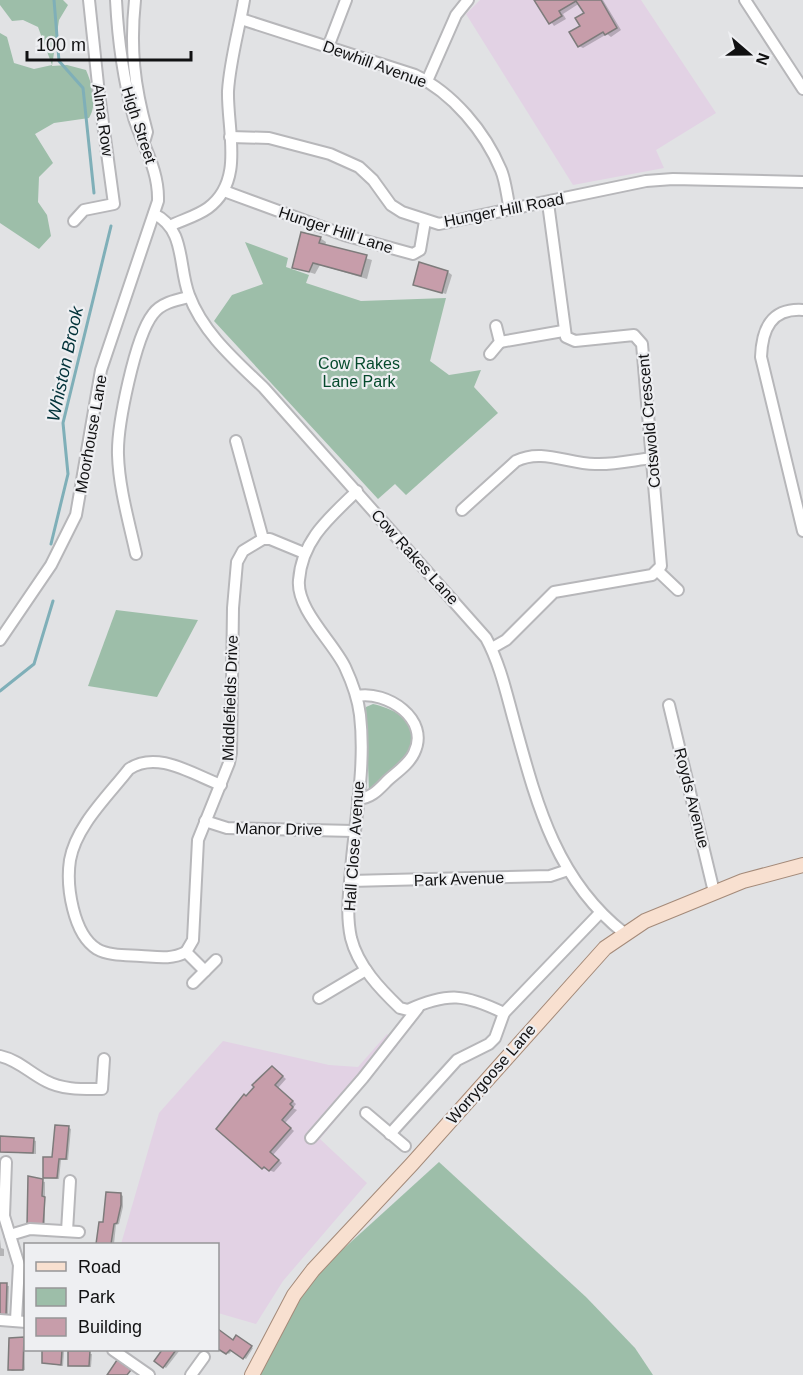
<svg xmlns="http://www.w3.org/2000/svg" width="803" height="1375" font-family="Helvetica,sans-serif">
	<rect width="100%" height="100%" fill="#e1e2e4"/>
	<g fill="#e2d2e4">
		<path d="M480 0H641L716 113 656 150 664 168 573 185 466 14Z"/>
		<path d="M387 1034 398 1045 320 1139 367 1183 283 1281 256 1324 218 1313V1244H121L159 1113 223 1041 329 1065 358 1067Z"/>
	</g>
	<g fill="#9dbea9">
		<path d="M0 0H63L68 5 59 20 52 66 67 65 86 70C92 84 98 104 89 118L54 123 35 134 53 163 39 177 38 202 47 215 51 236 39 249 0 223V33L7 37 14 63 34 69 52 65 38 27 23 20 12 21 0 5Z"/>
		<path d="M245 242 288 258 286 267 309 275 306 283 361 301 446 298 430 361 449 375 481 370 474 387 498 413 406 495 395 484 378 499 214 321 232 295 263 284Z"/>
		<path d="M116 610 198 620 157 697 88 686Z"/>
		<path d="M373 704C396 709 428 726 407 755 397 769 381 780 369 792L366 707Z"/>
		<path d="M439 1162 586 1297 635 1348 653 1375H258L295 1304 319 1271Z"/>
	</g>
	<g fill="#0003">
		<path d="M536 0H603L621 30 611 37 607 34 583 48 579 46 586 14 580 3 563 14 566 19 554 26Z"/>
		<path d="M320 238 326 242 325 246 372 260 367 279 320 265 315 274 293 267Z"/>
		<path d="M448 272 452 275 446 294 414 284Z"/>
		<path d="M276 1070 286 1079 278 1088 296 1104 293 1108 297 1110 285 1123 294 1131 273 1155 282 1163 274 1172 263 1168 247 1097Z"/>
		<path d="M69 1128 71 1129 68 1160H61L59 1179 47 1178 44 1177Z"/>
		<path d="M0 1138 33 1140 36 1141V1154L0 1152Z"/>
		<path d="M29 1178 45 1182V1228L31 1227 30 1198 28 1197Z"/>
		<path d="M120 1194 123 1196V1207L119 1224 116 1225 114 1244H98L100 1224H105Z"/>
		<path d="M0 1239 1 1248 4 1249V1256H0Z"/>
		<path d="M0 1285 9 1286 8 1316 0 1315Z"/>
		<path d="M218 1331 233 1342 237 1337 253 1348 246 1359 233 1350 229 1354 218 1347Z"/>
		<path d="M24 1338 25 1370 12 1371 9 1369Z"/>
		<path d="M44 1350 64 1351 63 1366 44 1363Z"/>
		<path d="M164 1350H180L166 1368 156 1361Z"/>
		<path d="M70 1352 92 1354 91 1367 69 1366Z"/>
	</g>
	<g fill="none" stroke-linecap="round" stroke-linejoin="round">
		<g stroke="#7fafb8" stroke-width="3">
			<path d="M54 0 59 61 83 88 94 193"/>
			<path d="M51 544 68 474 63 423 111 226"/>
			<path d="M0 691 34 664 53 601"/>
		</g>
	</g>
	<g fill="#c79daa" stroke="#7d7b7b" stroke-width="1.5">
		<path d="M534 0H601L617 28 605 35 603 32 578 47 569 32 580 26 575 18 584 13 576 1 559 11 562 16 549 24Z"/>
		<path d="M301 232 321 237 319 243 367 255 361 276 313 263 309 272 292 268Z"/>
		<path d="M419 262 448 271 442 293 413 285Z"/>
		<path d="M272 1066 283 1076 275 1085 293 1101 290 1104 293 1107 282 1120 291 1128 270 1152 279 1160 269 1171 264 1167 262 1169 216 1129 244 1094 246 1096 254 1087 252 1085Z"/>
		<path d="M55 1125 69 1126 66 1159H59L57 1178H43V1157H52Z"/>
		<path d="M0 1136 34 1138 33 1153 0 1152Z"/>
		<path d="M28 1176 43 1179 42 1196 45 1197 43 1227 27 1226Z"/>
		<path d="M106 1192 121 1193V1205L117 1223 114 1224 111 1244H96L99 1222H103Z"/>
		<path d="M0 1283H7L6 1315H0Z"/>
		<path d="M218 1329 233 1340 236 1335 252 1346 243 1359 230 1350 226 1354 218 1349Z"/>
		<path d="M24 1337 23 1370H8L9 1338Z"/>
		<path d="M42 1350H62L61 1365 42 1363Z"/>
		<path d="M162 1350H176L163 1368 154 1361Z"/>
		<path d="M68 1351H90L89 1366H68Z"/>
		<path d="M117 1360 131 1370 127 1375H107Z"/>
	</g>
	<g fill="none" stroke-linecap="round" stroke-linejoin="round">
		<g stroke="#b7b7ba" stroke-width="14">
			<g id="minor">
				<path d="M135 0C130 48 134 85 147 132L145 139"/>
				<path d="M745 0 803 89"/>
				<path d="M241 19 415 75C453 93 485 132 501 170 506 182 507 197 510 210"/>
				<path d="M328 47 346 0"/>
				<path d="M427 81 456 15 468 0"/>
				<path d="M230 137 269 138 330 154 359 167 373 180 391 205 402 212 439 224 646 181 673 179 803 182"/>
				<path d="M224 191 344 235 413 254 420 250 425 221"/>
				<path d="M154 214C186 229 178 267 189 295 203 333 236 361 264 388L486 638C500 664 506 692 514 721 536 801 555 879 624 933"/>
				<path d="M74 221 84 210 114 204 99 94 89 0"/>
				<path d="M170 226C182 220 197 216 208 208 245 181 227 130 228 91 230 60 239 30 244 0"/>
				<path d="M803 310C771 308 762 329 761 357L803 531"/>
				<path d="M500 342 563 331"/>
				<path d="M490 354 500 342 496 326"/>
				<path d="M236 441 263 539"/>
				<path d="M357 491C329 518 302 540 299 580 296 609 333 642 345 667 352 682 358 698 360 715 366 766 355 819 351 870 349 893 346 915 351 938 358 966 380 989 400 1008L408 1010C448 992 465 994 504 1013"/>
				<path d="M462 510 516 461C542 448 568 464 595 464 614 465 634 460 652 458"/>
				<path d="M136 554C129 522 119 488 118 455 117 426 135 337 153 314 161 303 176 300 189 297"/>
				<path d="M658 571 678 590"/>
				<path d="M0 640 51 565 76 515 101 370 158 201C159 170 143 146 134 118 123 78 118 41 116 0"/>
				<path d="M492 648 506 640 554 592 652 575 661 566 642 344 634 335 575 341 566 337 548 203"/>
				<path d="M357 696C386 690 431 719 414 753 409 764 397 772 388 780 379 789 372 798 358 799"/>
				<path d="M669 705 714 892"/>
				<path d="M205 821 227 828 354 831"/>
				<path d="M350 881 550 876 568 870"/>
				<path d="M186 952C171 960 157 957 141 956 127 955 109 956 97 949 73 934 66 886 70 860 76 826 108 796 129 769 157 750 192 774 221 785"/>
				<path d="M205 971 186 952 193 940 198 840 229 763 231 753 233 608 237 562 243 551 263 539H270L304 553"/>
				<path d="M193 983 216 960"/>
				<path d="M319 998 366 970"/>
				<path d="M0 1056C18 1060 30 1073 46 1081 63 1090 83 1089 102 1089L104 1059"/>
				<path d="M366 1113 405 1146"/>
				<path d="M390 1134 457 1060 489 1044 495 1038 504 1013 599 914"/>
				<path d="M311 1138 363 1078 418 1008"/>
				<path d="M6 1162 4 1216 19 1265 16 1320"/>
				<path d="M67 1231 70 1181"/>
				<path d="M10 1235 30 1229 79 1232"/>
				<path d="M0 1320 26 1322"/>
				<path d="M113 1350 149 1375"/>
				<path d="M191 1375 204 1357"/>
			</g>
		</g>
		<g stroke="#a48a79" stroke-width="16">
			<path id="major" d="M252 1375 294 1295 313 1270 412 1164 605 948 645 921 743 881 803 865"/>
		</g>
		<use href="#minor" stroke="#fff" stroke-width="10"/>
		<use href="#major" stroke="#f8e0d0" stroke-width="14"/>
	</g>
	<g text-anchor="middle" dominant-baseline="central" stroke-width="4.5" stroke-linejoin="round" paint-order="stroke">
		<g font-size="16" fill="#111112" stroke="#eeeff2">
			<text transform="translate(375 64) rotate(20)">Dewhill Avenue</text>
			<text transform="translate(103 120) rotate(82)">Alma Row</text>
			<text transform="translate(139 125) rotate(72)">High Street</text>
			<text transform="translate(504 210) rotate(-11)">Hunger Hill Road</text>
			<text transform="translate(336 230) rotate(18)">Hunger Hill Lane</text>
			<text transform="translate(649 421) rotate(-95)">Cotswold Crescent</text>
			<text transform="translate(91 434) rotate(-80)">Moorhouse Lane</text>
			<text transform="translate(415 557) rotate(48)">Cow Rakes Lane</text>
			<text transform="translate(230 698) rotate(-88)">Middlefields Drive</text>
			<text transform="translate(692 798) rotate(76)">Royds Avenue</text>
			<text transform="translate(279 829) rotate(1)">Manor Drive</text>
			<text transform="translate(354 846) rotate(-86)">Hall Close Avenue</text>
			<text transform="translate(459 879) rotate(-2)">Park Avenue</text>
			<text transform="translate(491 1074) rotate(-49)">Worrygoose Lane</text>
		</g>
		<g font-size="16" fill="#054a2c" stroke="#eeeff2">
			<text x="359" y="363">Cow Rakes<tspan x="359" dy="18">Lane Park</tspan></text>
		</g>
		<g font-size="18" font-style="italic" fill="#003138" stroke="#eeeff2">
			<text transform="translate(65 364) rotate(-78)">Whiston Brook</text>
		</g>
	</g>
	<rect x="24" y="1243" width="195" height="108" fill="#eeeff2" stroke="#969698" stroke-width="1.5"/>
	<rect x="36" y="1262" width="30" height="9" fill="#f8e0d0" stroke="#969698" stroke-width="1.5"/>
	<text x="78" y="1273" font-size="18" fill="#111112">Road</text>
	<rect x="36" y="1288" width="30" height="18" fill="#9dbea9" stroke="#969698" stroke-width="1.5"/>
	<text x="78" y="1303" font-size="18" fill="#111112">Park</text>
	<rect x="36" y="1318" width="30" height="18" fill="#c79daa" stroke="#969698" stroke-width="1.5"/>
	<text x="78" y="1333" font-size="18" fill="#111112">Building</text>
	<g transform="translate(749 54) rotate(110)" stroke="#eeeff2" stroke-width="4.5" paint-order="stroke">
	<path d="M0-4.5L10 22L0 15L-10 22Z" fill="#111112"/>
	<text y="-9" font-size="16" font-weight="bold" text-anchor="middle" fill="#111112">N</text>
	</g>
	<path d="M27 51v9h164v-9" fill="none" stroke="#111112" stroke-width="3"/>
	<text x="36" y="51" font-size="18" fill="#111112" stroke="#eeeff2" stroke-width="4.5" paint-order="stroke">100 m</text>
</svg>
